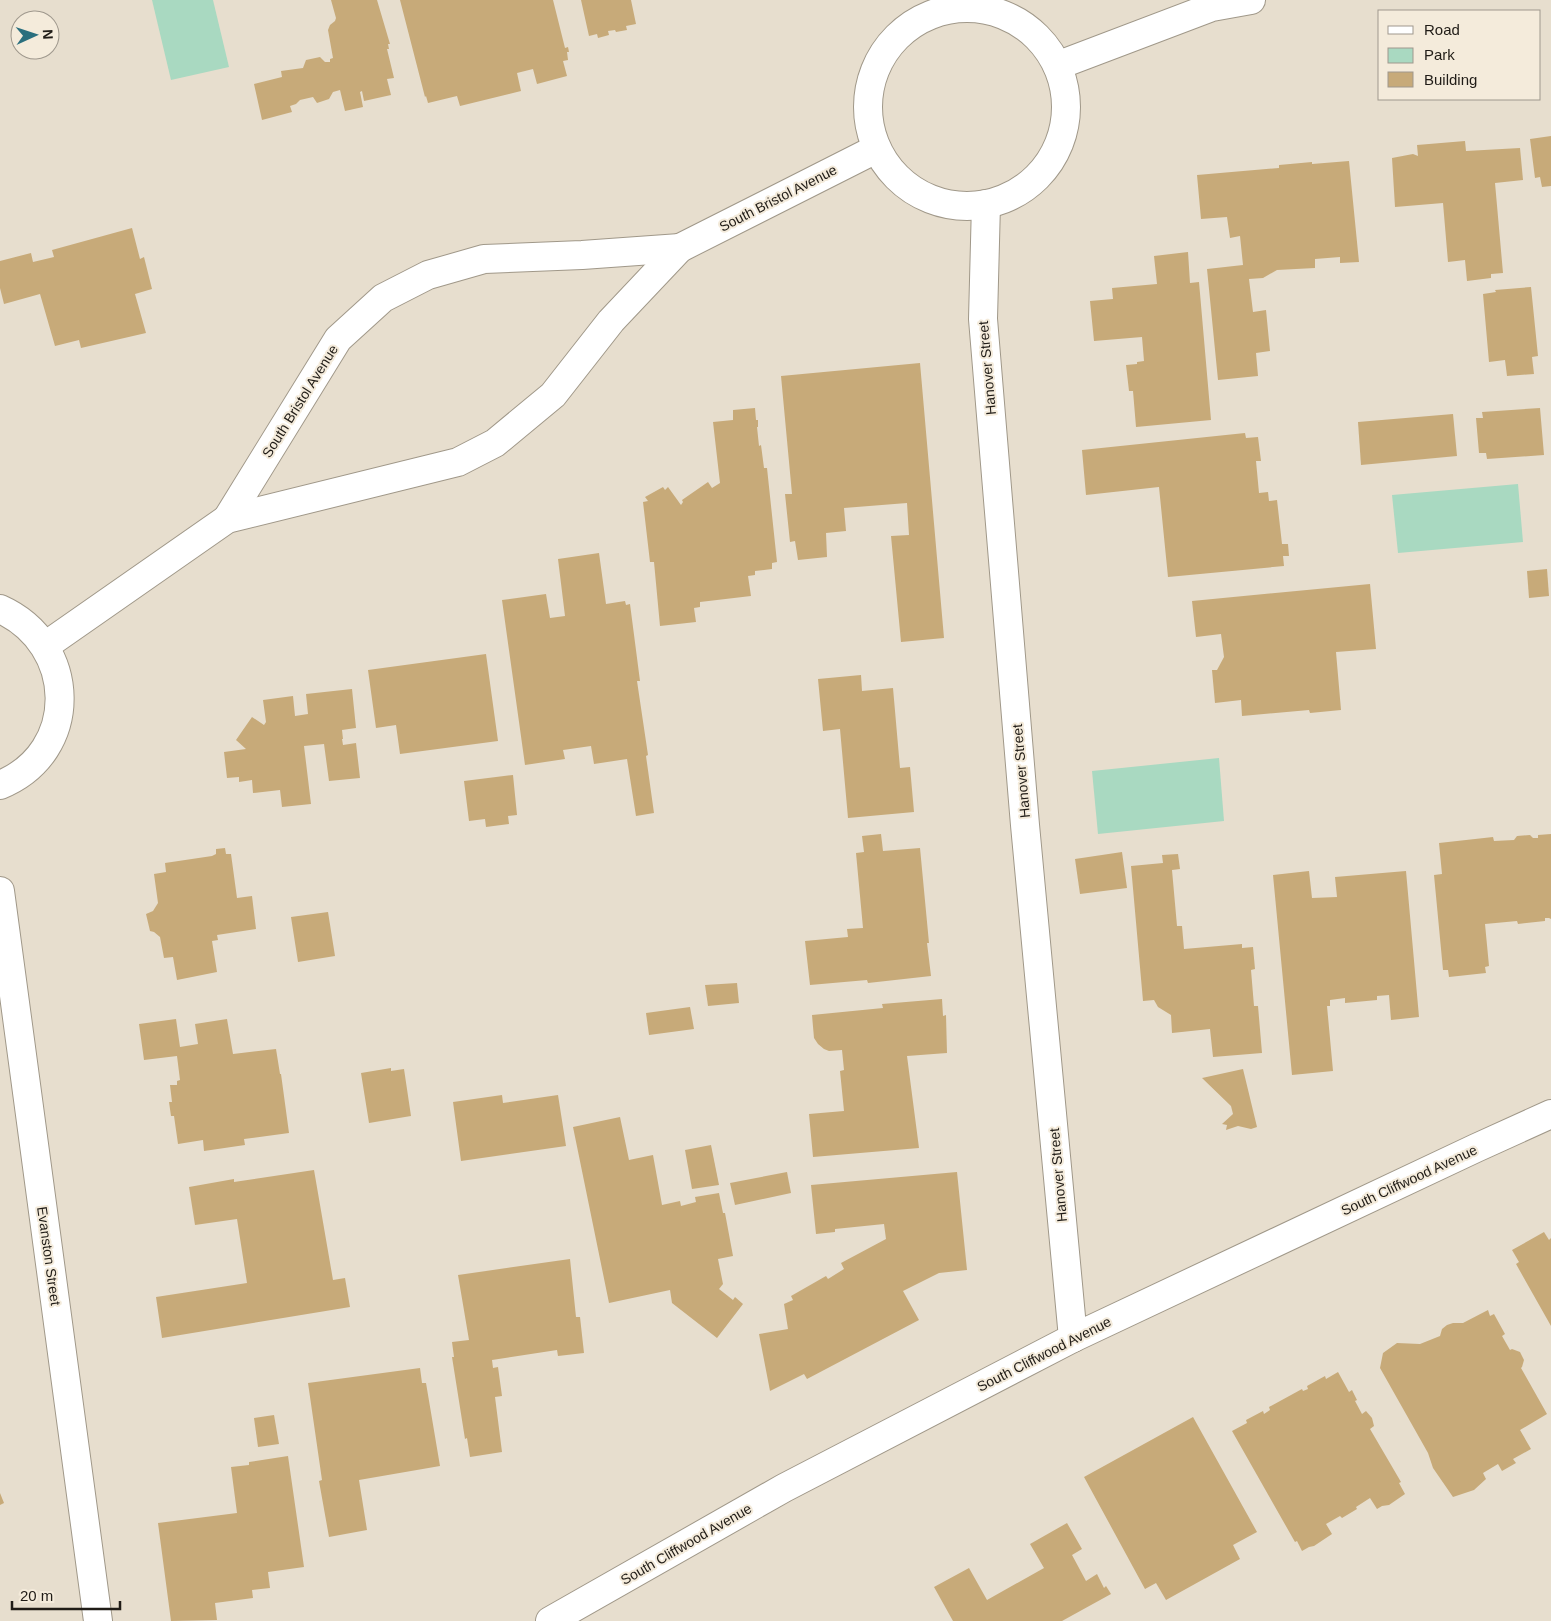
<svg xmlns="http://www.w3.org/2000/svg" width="1551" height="1621" font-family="Helvetica,sans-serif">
	<rect width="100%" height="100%" fill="#e7dece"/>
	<g fill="#a9d9c1">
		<path d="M152 0H213L229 67 171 80Z"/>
		<path d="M1518 484 1523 542 1398 553 1392 495Z"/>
		<path d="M1219 758 1224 821 1098 834 1092 771Z"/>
	</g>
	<g fill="#c7aa79">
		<path d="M331 0H377L390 44H388L389 49H387L394 78 387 79 391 95 364 101 362 91 360 92 363 107 345 111 340 90 333 92 329 99 317 103 313 97 300 100 296 104 290 106 292 112 262 120 254 84 282 77 281 71 303 68 306 60 320 57 325 62H330V59L333 58 328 30 330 25 335 21 336 18Z"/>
		<path d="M400 0H553L565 48 568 47 569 52H567L568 60 563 61 567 76 537 84 533 69 517 73 521 91 460 106 457 96 428 103 426 96 425 97Z"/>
		<path d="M581 0H631L636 24 626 26 627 30 616 32 615 30 608 31 609 35 598 38 597 34 589 36Z"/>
		<path d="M1551 136V186L1542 187 1540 177 1535 178 1530 139Z"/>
		<path d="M1465 141 1466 151 1520 148 1523 180 1495 183 1503 273 1491 274V278L1467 281 1465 260 1448 262 1443 203 1395 207 1392 158 1413 154 1418 156 1417 145Z"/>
		<path d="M1349 161 1359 262 1340 263V257L1315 259V268L1277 270 1263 278 1249 279 1253 312 1266 310 1270 351 1256 353 1258 376 1218 380 1207 269 1243 265 1240 236 1230 238 1227 217 1201 219 1197 175 1279 168V165L1312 162V164Z"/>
		<path d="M132 228 140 259 144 257 152 289 135 294 146 333 81 348 79 340 55 346 40 294 4 304 0 288V261L31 253 33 262 54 257 52 250Z"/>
		<path d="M1188 252 1190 283 1199 282 1211 420 1136 427 1133 391H1129L1126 365 1137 364V362L1144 361 1142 337 1094 341 1090 301 1113 299 1112 288 1157 284 1154 256Z"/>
		<path d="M1531 287 1538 356 1532 357 1534 374 1507 376 1505 360 1489 362 1483 294 1496 292 1495 290Z"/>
		<path d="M920 363 944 638 901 642 891 536 909 535 907 503 844 508 846 531 826 533 827 557 798 560 795 541 790 542 785 494H792L781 376Z"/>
		<path d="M755 408 756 420H758V427H757L759 446 761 445 764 468H767L777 562 772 563V569L755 571V575L748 576 751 596 700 602V607L694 608 696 622 660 626 654 562H650L643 502 648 501 645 497 663 487 665 490 668 487 681 505 683 502 682 500 708 482 712 488 720 483 713 422 733 420V410Z"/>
		<path d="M1540 408 1544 455 1487 459 1486 453H1479L1476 418H1483L1482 412Z"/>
		<path d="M1453 414 1457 456 1361 465 1358 422Z"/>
		<path d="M1245 433 1246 438 1258 437 1261 461H1256L1259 493 1268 492 1269 501 1277 500 1282 544H1288L1289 556H1283L1284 566 1168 577 1159 487 1086 495 1082 450Z"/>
		<path d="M599 553 606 604 625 601 626 605 630 604 640 681H637L648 755 646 756 654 813 636 816 627 759 594 764 591 746 563 750 565 759 525 765 502 600 546 594 550 618 565 616 558 559Z"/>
		<path d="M1547 569 1549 596 1529 598 1527 571Z"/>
		<path d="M1370 584 1376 649 1336 652 1341 710 1310 713 1309 710 1242 716 1241 700 1215 703 1212 670H1217L1224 657 1221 634 1196 637 1192 601Z"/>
		<path d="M486 654 498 741 400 754 396 725 376 728 368 670Z"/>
		<path d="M861 675 862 691 893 688 900 768 910 767 914 812 848 818 840 729 823 731 818 679Z"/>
		<path d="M352 689 356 728 342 730 343 739H342L343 745 356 743 360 778 329 781 324 744 304 746 311 804 282 807 280 790 253 793 252 780 239 782V777L227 778 224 752 246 749 236 740 252 717 264 725 266 722 263 700 293 696 295 716 308 714 306 694Z"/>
		<path d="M513 775 517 815 508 816 509 824 486 827 485 819 469 821 464 781Z"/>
		<path d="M881 834 883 851 920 848 929 943H927L931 976 868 983 867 980 810 985 805 941 848 937 847 929 863 928 856 853 864 852 862 836Z"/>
		<path d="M1551 834V919L1549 918H1545V921L1518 924 1517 921 1485 924 1489 966 1485 967 1486 973 1449 977 1448 970H1443L1434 875 1442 874 1439 843 1493 837 1494 841 1514 840 1517 836 1530 835 1533 838H1538V835Z"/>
		<path d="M225 848 226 854H231L237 898 252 896 256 929 217 935 218 940 212 941 217 972 177 980 173 957 164 958 160 937 154 932 150 931 146 914 153 911 158 903 154 874 166 872 165 863 212 856 216 854V849Z"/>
		<path d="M1122 852 1127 888 1080 894 1075 859Z"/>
		<path d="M1178 854 1180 869 1172 870 1177 926H1182L1184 949 1242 944V948L1253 947 1255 969 1251 970 1254 1006H1258L1262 1053 1213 1057 1210 1029 1172 1033 1171 1015 1158 1007 1154 1000 1143 1001 1131 866 1163 863 1162 855Z"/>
		<path d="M1309 871 1312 898 1337 897 1335 877 1406 871 1419 1017 1391 1020 1389 995 1377 996V1000L1345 1003V998L1330 1000V1006H1327L1333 1071 1292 1075 1273 875Z"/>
		<path d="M328 912 335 956 298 962 291 917Z"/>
		<path d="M737 983 739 1003 708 1006 705 985Z"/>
		<path d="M942 999 943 1016 946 1015 947 1053 907 1056 919 1148 813 1157 809 1114 844 1111 840 1071 844 1070 842 1050 829 1051 824 1049 818 1044 814 1038 812 1015 883 1008 882 1004Z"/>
		<path d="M690 1007 694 1029 649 1035 646 1013Z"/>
		<path d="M176 1019 180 1047 198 1044 195 1024 227 1019 233 1054 276 1049 280 1074H281L289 1133 244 1139 245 1145 204 1151 203 1140 178 1144 174 1116H171L169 1102H172L170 1085H177V1081L180 1080 177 1056 144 1060 139 1024Z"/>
		<path d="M391 1068V1071L404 1069 411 1116 369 1123 361 1073Z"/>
		<path d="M1243 1069 1257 1127 1251 1129 1238 1126 1226 1130 1227 1125 1222 1124 1233 1114 1231 1106 1202 1078Z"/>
		<path d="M502 1095 503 1103 558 1095 566 1146 461 1161 453 1102Z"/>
		<path d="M620 1117 629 1160 653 1155 662 1205 680 1201 681 1206 696 1202 695 1197 719 1193 723 1213H725L733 1256 718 1259 723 1284 719 1289 733 1300 735 1297 743 1304 717 1338 672 1303 670 1290 609 1303 573 1127Z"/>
		<path d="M711 1145 719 1185 692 1189 685 1150Z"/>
		<path d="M314 1170 333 1280 345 1278 350 1307 162 1338 156 1297 247 1283 237 1219 195 1225 189 1187 234 1179V1182Z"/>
		<path d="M787 1172 791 1193 735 1205 730 1183Z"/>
		<path d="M957 1172 967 1270 939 1273 903 1291 919 1320 807 1379 804 1374 770 1391 759 1334 788 1329 784 1304 793 1300 791 1296 826 1276 828 1279 844 1269 841 1263 886 1239 884 1224 835 1229V1232L816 1234 811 1185Z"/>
		<path d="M1544 1232 1549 1240 1551 1238V1326L1516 1264 1519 1262 1512 1250Z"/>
		<path d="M570 1259 576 1317H580L584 1353 558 1356 557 1350 492 1360 493 1368 498 1367 502 1396 495 1397 502 1452 470 1457 467 1438 465 1439 452 1357H454L452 1342 469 1340 458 1275Z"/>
		<path d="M1488 1310 1490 1316 1494 1314 1505 1334 1502 1336 1510 1350 1512 1349 1520 1352 1524 1360 1522 1367 1521 1368 1547 1414 1520 1430 1531 1449 1513 1459 1516 1463 1502 1471 1498 1464 1483 1473 1486 1479 1474 1490 1453 1497 1433 1468 1428 1453 1380 1368 1383 1353 1397 1343 1420 1344 1440 1336 1442 1329 1447 1325 1453 1323H1463Z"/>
		<path d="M420 1368 422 1383H426L440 1466 359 1480 367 1530 329 1537 319 1481 322 1480 308 1383Z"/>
		<path d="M1338 1372 1349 1392 1352 1390 1357 1400 1355 1401 1362 1414 1366 1411 1372 1418 1374 1426 1370 1429 1401 1482 1399 1483 1405 1494 1389 1505 1382 1506 1377 1509 1370 1498 1356 1507 1357 1509 1342 1518 1340 1516 1326 1524 1332 1534 1314 1546 1309 1547 1302 1551 1297 1541 1295 1542 1232 1431 1247 1423 1246 1420 1263 1411 1264 1414 1270 1410 1269 1407 1302 1389 1303 1391 1308 1389 1307 1386 1325 1376 1326 1379Z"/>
		<path d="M274 1415 279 1444 258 1447 254 1418Z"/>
		<path d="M1193 1417 1257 1532 1233 1545 1240 1559 1166 1600 1156 1583 1145 1589 1084 1477Z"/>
		<path d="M288 1456 304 1567 268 1572 270 1588 252 1590 253 1598 215 1603 217 1620 171 1621 158 1523 237 1513 231 1467 249 1465V1462Z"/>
		<path d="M0 1493 4 1503 0 1505Z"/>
		<path d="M1067 1523 1082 1549 1072 1555 1086 1581 1097 1574 1104 1588 1106 1586 1111 1594 1062 1621H953L934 1587 969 1568 987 1600 1044 1568 1030 1544Z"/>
	</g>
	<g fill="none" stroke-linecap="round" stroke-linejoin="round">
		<g stroke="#a09889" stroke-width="30">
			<g id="street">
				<circle cx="967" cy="107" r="99"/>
				<path d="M1059 65 1212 7 1251 0"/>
				<path d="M986 204 983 319 1025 825 1073 1338"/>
				<path d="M227 519 338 339 383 298 428 275 484 259 582 255 680 248"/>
				<path d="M0 609C78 644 81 752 0 785"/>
				<path d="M45 646 227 519 458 462 495 443 553 395 611 321 680 248 876 149"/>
				<path d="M0 891 98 1621"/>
				<path d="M550 1621 784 1488 1073 1338 1476 1148 1551 1114"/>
			</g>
		</g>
		<use href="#street" stroke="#fff" stroke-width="28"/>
	</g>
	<g text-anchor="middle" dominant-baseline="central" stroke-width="4" stroke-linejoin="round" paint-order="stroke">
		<g font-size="14" fill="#201c17" stroke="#f4ebdb">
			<text transform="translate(778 198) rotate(-27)">South Bristol Avenue</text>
			<text transform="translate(987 368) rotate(-95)">Hanover Street</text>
			<text transform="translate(300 401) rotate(-58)">South Bristol Avenue</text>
			<text transform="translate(1021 771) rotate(-95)">Hanover Street</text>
			<text transform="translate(1058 1175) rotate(-95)">Hanover Street</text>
			<text transform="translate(1409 1180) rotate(-25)">South Cliffwood Avenue</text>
			<text transform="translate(49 1256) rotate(82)">Evanston Street</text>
			<text transform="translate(1044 1354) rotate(-27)">South Cliffwood Avenue</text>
			<text transform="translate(686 1544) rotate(-30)">South Cliffwood Avenue</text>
		</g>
	</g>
	<rect x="1378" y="10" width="162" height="90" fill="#f4ebdb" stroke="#9f988d"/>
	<rect x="1388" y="26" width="25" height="8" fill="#ffffff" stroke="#9f988d"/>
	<text x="1424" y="35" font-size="15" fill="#201c17">Road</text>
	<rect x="1388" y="48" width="25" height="15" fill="#a9d9c1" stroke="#9f988d"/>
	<text x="1424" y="60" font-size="15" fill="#201c17">Park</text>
	<rect x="1388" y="72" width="25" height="15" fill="#c7aa79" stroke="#9f988d"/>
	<text x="1424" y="85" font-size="15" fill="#201c17">Building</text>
	<g transform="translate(35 35) rotate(87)"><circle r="24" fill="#f4ebdb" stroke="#9f988d"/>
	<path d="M0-4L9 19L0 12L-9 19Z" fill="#2a6f7e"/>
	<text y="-8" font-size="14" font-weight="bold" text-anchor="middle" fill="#201c17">N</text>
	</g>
	<path d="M12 1601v8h108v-8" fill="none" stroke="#201c17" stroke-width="2.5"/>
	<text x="20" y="1601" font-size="15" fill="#201c17" stroke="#f4ebdb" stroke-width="4" paint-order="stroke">20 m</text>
</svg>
